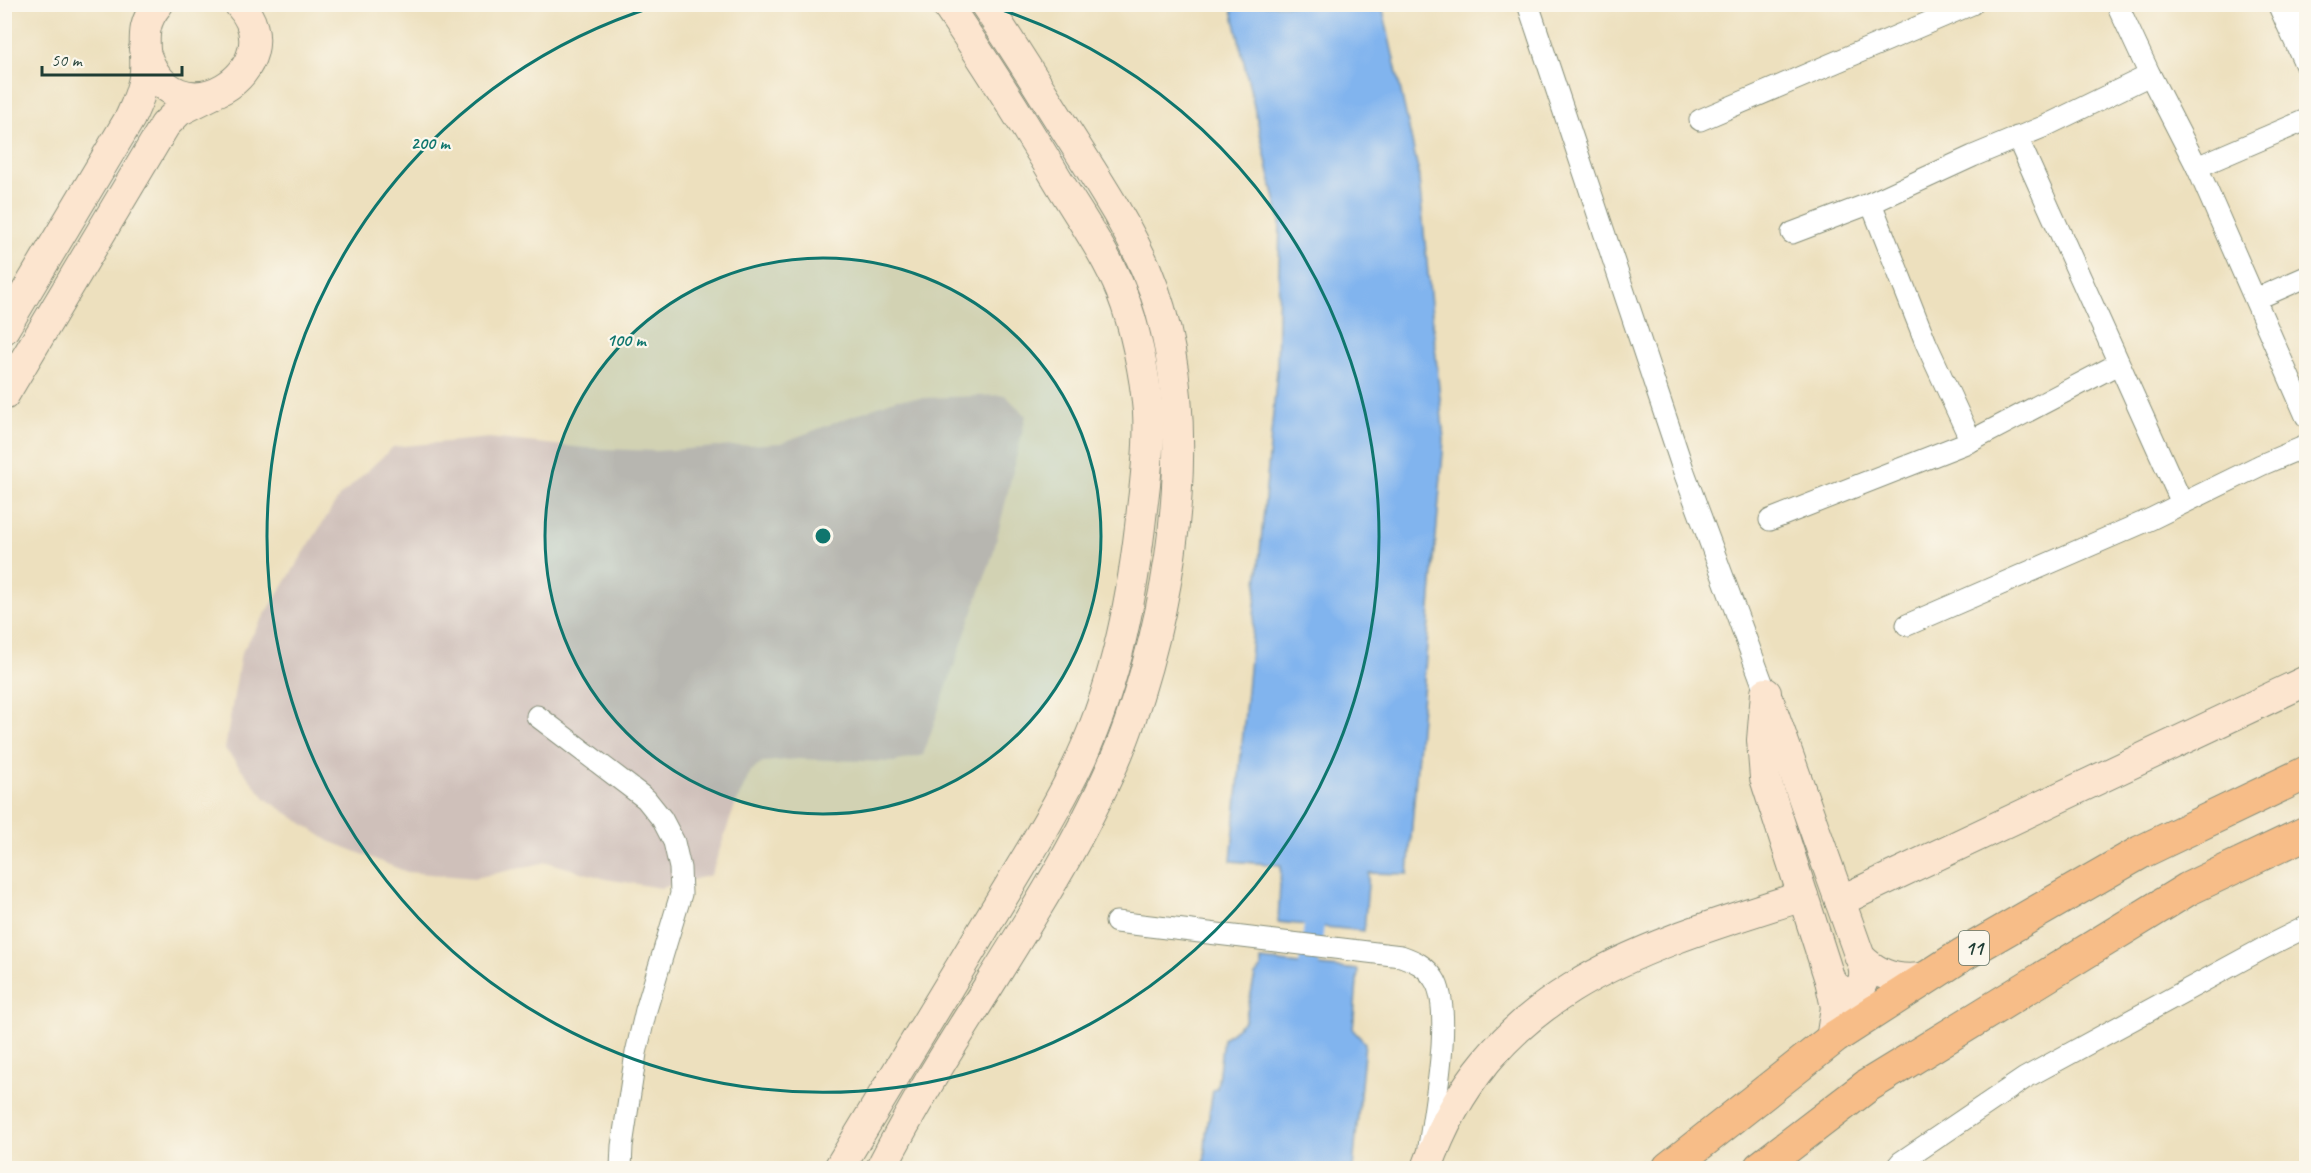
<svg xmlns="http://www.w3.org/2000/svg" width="2311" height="1173" font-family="Caveat,sans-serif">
	<rect width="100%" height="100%" fill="#fbf7ec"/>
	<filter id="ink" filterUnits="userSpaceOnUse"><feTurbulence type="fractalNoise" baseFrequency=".0167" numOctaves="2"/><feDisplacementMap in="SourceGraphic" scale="12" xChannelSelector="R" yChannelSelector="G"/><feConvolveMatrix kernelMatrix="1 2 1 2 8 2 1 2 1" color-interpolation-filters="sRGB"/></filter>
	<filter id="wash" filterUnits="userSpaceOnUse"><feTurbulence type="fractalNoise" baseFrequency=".008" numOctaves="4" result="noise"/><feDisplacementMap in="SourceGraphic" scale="24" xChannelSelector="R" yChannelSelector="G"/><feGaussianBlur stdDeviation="1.35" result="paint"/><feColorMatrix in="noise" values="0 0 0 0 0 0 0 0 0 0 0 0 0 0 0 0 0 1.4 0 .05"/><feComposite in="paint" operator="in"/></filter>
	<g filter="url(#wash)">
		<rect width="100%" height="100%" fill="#ede0be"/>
		<path fill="#cfc0ba" d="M1005 395 1026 416 993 554 923 755 894 762 798 759 764 762 751 771 734 808 711 875 661 888 606 879 547 862 475 878 407 872 329 841 266 799 225 749 241 653 339 497 393 447 489 438 585 448 656 451 781 443 897 399Z"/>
		<g fill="#81b4ee" stroke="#507891" stroke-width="1.5">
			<path d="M1231 5H1382L1418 169 1444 440 1408 874 1369 873 1364 931 1278 922 1281 865 1231 861 1277 371 1280 221Z"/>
			<path d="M1261 960 1358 970 1353 1030 1365 1043 1353 1168H1204L1206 1135 1213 1090 1217 1088 1223 1039 1245 1021 1255 975 1261 969Z"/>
		</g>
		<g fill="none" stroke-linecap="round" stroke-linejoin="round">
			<path stroke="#81b4ee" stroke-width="20" d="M1306 990 1317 901"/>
		</g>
	</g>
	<g filter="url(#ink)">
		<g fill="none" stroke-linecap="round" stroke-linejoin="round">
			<g stroke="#868e79" stroke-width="23">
				<g id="street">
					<path d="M1528 4 1684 472 1766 693"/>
					<path d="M2117 4 2150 75 2197 167 2306 416"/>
					<path d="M2278 4 2306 66"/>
					<path d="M2286 22 2306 13"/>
					<path d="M1700 120 1972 4"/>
					<path d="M2017 137 2182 503"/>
					<path d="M2197 167 2306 120"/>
					<path d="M1871 203 1926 343 1971 441"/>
					<path d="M1792 233 1871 203 1973 156 2043 127 2150 75"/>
					<path d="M2256 299 2306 277"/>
					<path d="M1770 520 1971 441 2118 364"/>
					<path d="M1907 625 2151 519 2261 465 2306 446"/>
					<path d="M537 716 646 799 662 819 674 842 680 868 681 894 646 1010 636 1053 622 1146 621 1168"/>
					<path d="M1116 922 1401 956C1415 961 1426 966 1434 979 1454 1008 1434 1109 1429 1147"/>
					<path d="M1896 1168 1901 1162 2025 1078 2264 948 2306 927"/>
				</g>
			</g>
			<g stroke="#868e79" stroke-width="32">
				<g id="secondary">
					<path d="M144 49C173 150 297 67 239 4"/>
					<path d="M4 329 130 118C137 103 143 89 145 72 147 45 138 28 158 4"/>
					<path d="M4 395 165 125 179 111 211 95"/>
					<path d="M1766 693 1762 740 1765 778 1830 980 1836 1007 1831 1040"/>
					<path d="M1770 704 1860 957C1879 977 1903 983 1930 976"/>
					<path d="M1840 901 2306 681"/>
					<path d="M1830 980C1846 1005 1875 988 1860 957"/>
					<path d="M839 1168 1033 847C1050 818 1067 789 1081 758 1117 680 1133 594 1142 509 1146 478 1150 444 1148 412 1145 375 1135 326 1121 291 1107 256 1082 220 1062 187 1025 125 987 64 946 4"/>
					<path d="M881 1168C936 1061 1007 963 1066 858 1090 815 1113 770 1129 724 1176 587 1203 405 1146 269 1125 221 1096 178 1069 135 1041 91 1014 47 985 4"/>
					<path d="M1427 1168C1490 990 1639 948 1803 896"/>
				</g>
			</g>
			<g stroke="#868e79" stroke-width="35">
				<g id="highway">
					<path d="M1669 1168 1835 1037 1962 955 2141 852 2306 773"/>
					<path d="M1760 1168 1867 1086 2188 889 2306 833"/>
				</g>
			</g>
			<use href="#street" stroke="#fff" stroke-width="21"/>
			<use href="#secondary" stroke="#fce5cf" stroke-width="30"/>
			<use href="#highway" stroke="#f7bd88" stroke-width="33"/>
		</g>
	</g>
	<circle cx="823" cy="536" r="278" fill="#0f766e" fill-opacity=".12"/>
	<g fill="none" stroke="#0f766e" stroke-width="3">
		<circle cx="823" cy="536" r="278"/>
		<path d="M990 6A556 556 0 1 1 656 6"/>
	</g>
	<g text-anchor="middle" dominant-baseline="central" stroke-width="4.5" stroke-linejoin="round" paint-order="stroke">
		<rect fill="#fbf7ec" stroke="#61756b" stroke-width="1.5" x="1959" y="931" width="30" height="34" rx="4.5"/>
		<g font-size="20" font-weight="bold" fill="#1f3d34">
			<text x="1974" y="948">11</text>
		</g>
	</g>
	<circle cx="823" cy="536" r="9" fill="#0f766e" stroke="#fbf7ec" stroke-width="3"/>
	<g font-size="18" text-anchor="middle" font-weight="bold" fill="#0f766e" stroke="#fbf7ec" stroke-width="4.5" stroke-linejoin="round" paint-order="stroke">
		<text x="430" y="149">200 m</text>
		<text x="626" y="346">100 m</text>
	</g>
	<rect width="2311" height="1173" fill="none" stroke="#fbf7ec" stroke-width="24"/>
	<path d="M42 66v9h140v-9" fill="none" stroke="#1f3d34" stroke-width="3"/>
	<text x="51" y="66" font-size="18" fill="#1f3d34" stroke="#fbf7ec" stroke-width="4.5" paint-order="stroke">50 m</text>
</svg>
